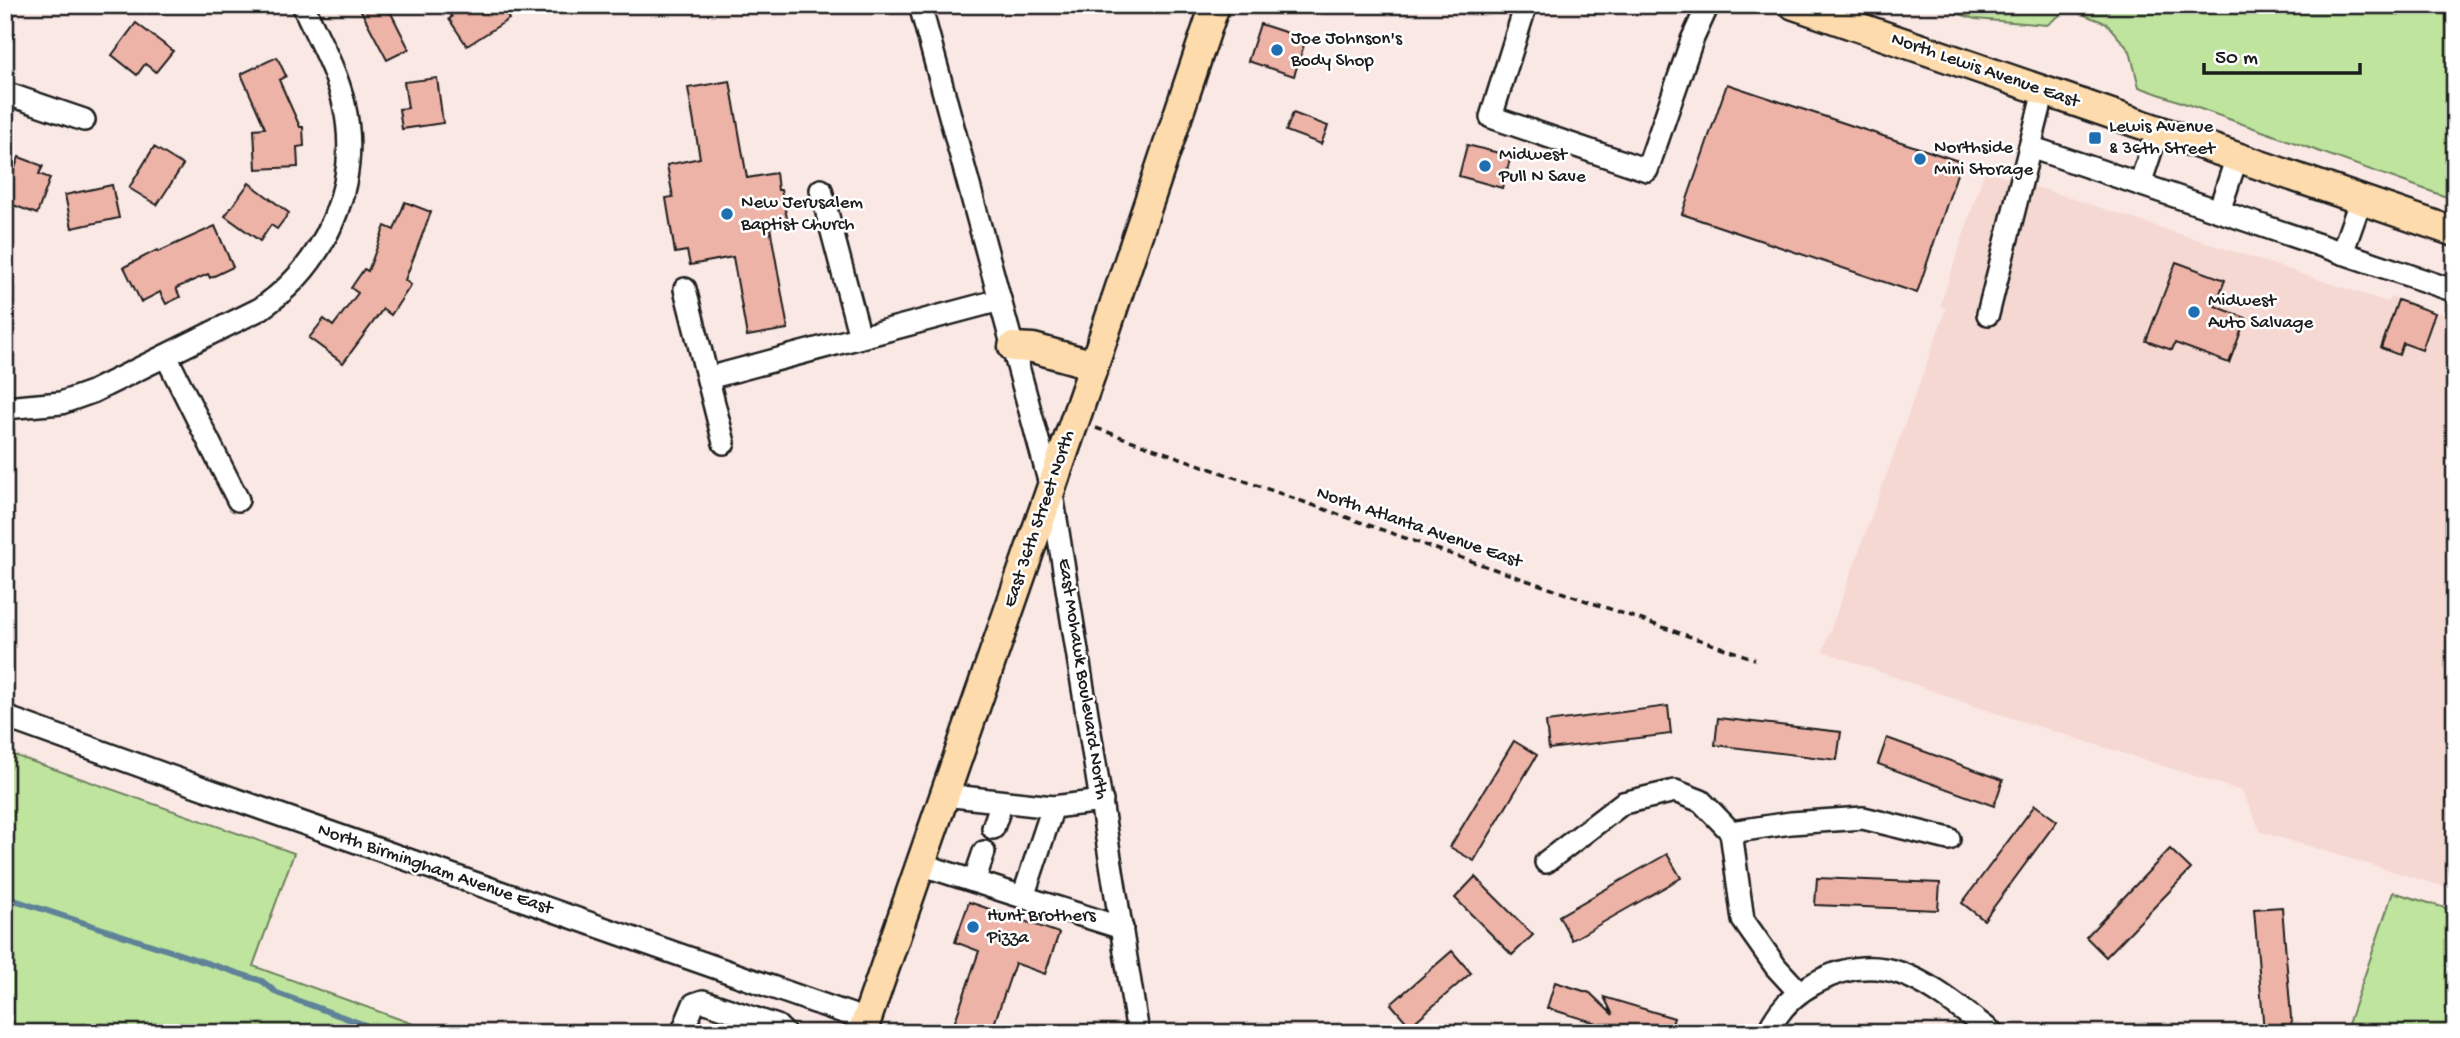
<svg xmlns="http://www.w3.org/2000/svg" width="2460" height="1038" font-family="'Gochi Hand',sans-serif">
	<rect width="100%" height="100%" fill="#fae8e5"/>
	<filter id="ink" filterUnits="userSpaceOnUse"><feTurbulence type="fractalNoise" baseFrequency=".0143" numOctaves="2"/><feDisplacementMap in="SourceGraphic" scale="14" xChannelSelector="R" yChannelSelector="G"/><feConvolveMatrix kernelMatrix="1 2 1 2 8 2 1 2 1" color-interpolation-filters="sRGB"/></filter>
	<g filter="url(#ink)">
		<path fill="#f6d8d2" d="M1985 170 2387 302 2391 297 2455 318V890L2261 832 2242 791 1974 706 1823 651 1946 309 1940 306Z"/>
		<g fill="#bee49e" stroke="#6d805d" stroke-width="2">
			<path d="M1932 5H2455V200L2139 87 2130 51 2106 23 2068 9 2047 25 1975 19Z"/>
			<path d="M5 752 294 853 253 966 438 1033H5Z"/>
			<path d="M2393 892 2455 911V1033H2345Z"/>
		</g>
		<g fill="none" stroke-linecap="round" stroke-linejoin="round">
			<path stroke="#5e8298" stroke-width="6" d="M5 897 262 981 277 993 387 1033"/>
		</g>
		<g fill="#edb3a7" stroke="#1c1c1c" stroke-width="2">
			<path d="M358 5H387L409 49 387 60Z"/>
			<path d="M444 5H501L509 19 467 46 449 19 452 17Z"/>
			<path d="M136 23 173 51 156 72 145 64 137 75 112 55Z"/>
			<path d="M1260 24 1306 39 1294 76 1248 61Z"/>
			<path d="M277 57 286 76 279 80 300 127H303L304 146 297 147 298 167 256 169 254 129 265 128 241 74Z"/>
			<path d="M437 78 443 123 402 129 399 109 408 108 404 82Z"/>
			<path d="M730 81 747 178 776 173 778 190H781L788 223 770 227 788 329 747 336 733 257 690 265 687 251 675 253 666 198 673 197 667 165 700 158 688 88Z"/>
			<path d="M1727 84 1961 162 1917 293 1682 214Z"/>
			<path d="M1293 113 1328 126 1321 144 1286 131Z"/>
			<path d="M1467 145 1511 156 1502 188 1459 176Z"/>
			<path d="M154 147 183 165 157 205 129 188Z"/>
			<path d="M19 157 43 166 39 174 50 178 37 214 5 202V195Z"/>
			<path d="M249 183 289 213 277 229 271 225 260 241 225 216Z"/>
			<path d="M112 185 119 218 72 228 65 195Z"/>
			<path d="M405 202 431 212 405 280 411 285 391 315 383 309 343 363 309 338 324 319 333 326 358 293 351 288 364 269 368 271 385 226 394 230Z"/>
			<path d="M215 226 233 267 210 278 208 274 176 288 180 297 166 304 160 292 141 302 124 267 157 250 158 252Z"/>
			<path d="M2176 262 2225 280 2215 306 2246 318 2229 363 2175 343 2172 350 2146 341Z"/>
			<path d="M2398 300 2435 313 2422 350 2403 343 2399 355 2381 348Z"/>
			<path d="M1668 706 1671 734 1549 749 1546 722Z"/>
			<path d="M1718 718 1841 732 1837 760 1715 745Z"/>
			<path d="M1887 738 2003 780 1994 806 1878 764Z"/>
			<path d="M1514 741 1537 755 1474 861 1450 847Z"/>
			<path d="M2035 805 2057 821 1984 920 1962 903Z"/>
			<path d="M2170 849 2191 869 2106 957 2086 937Z"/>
			<path d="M1667 854 1681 878 1572 940 1559 916Z"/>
			<path d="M1475 877 1533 935 1512 955 1455 898Z"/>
			<path d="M1817 878 1940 883 1938 910 1815 905Z"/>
			<path d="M969 902 1059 933 1045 974 1015 963 991 1033H951L979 951 955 942Z"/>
			<path d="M2282 907 2292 1030 2264 1032 2254 909Z"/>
			<path d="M1452 951 1471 973 1410 1026 1391 1004Z"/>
			<path d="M1555 982 1590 993 1613 1015 1604 997 1674 1018 1669 1033H1629L1547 1008Z"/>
		</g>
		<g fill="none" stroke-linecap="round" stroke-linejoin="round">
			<g stroke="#1c1c1c" stroke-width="26">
				<g id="minor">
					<path d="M920 5 1051 488 1138 1033"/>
					<path d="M1524 5 1523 14 1491 117 1647 170 1692 40 1708 5"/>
					<path d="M5 93 84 120"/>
					<path d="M2030 147 2455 291"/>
					<path d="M2140 184 2158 130"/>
					<path d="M821 190 860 337"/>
					<path d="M2219 211 2237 157"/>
					<path d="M2342 253 2361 199"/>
					<path d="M685 289 724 443"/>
					<path d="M1988 314 2044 91"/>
					<path d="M166 356 238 500"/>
					<path d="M708 378 1000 300"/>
					<path d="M5 408 61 403 92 392 260 309C326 264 362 184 344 104 336 69 317 37 303 5"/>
					<path d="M5 717 177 779 866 1020"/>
					<path d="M944 795 1053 807"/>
					<path d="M993 828 1002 802"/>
					<path d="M1731 832 1791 823 1863 818 1949 839"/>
					<path d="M1731 832 1743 920 1776 967 1799 992"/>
					<path d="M1546 862 1623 803 1675 791 1701 801 1731 832"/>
					<path d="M920 864 1023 897 1053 807 1102 801"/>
					<path d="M974 881 984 852"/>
					<path d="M1023 897 1122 928"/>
					<path d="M682 1033 694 1004 703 1001 777 1026 784 1033"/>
					<path d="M1768 1033C1777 1011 1794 994 1815 983 1888 942 1936 991 1993 1033"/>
				</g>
			</g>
			<g stroke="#1c1c1c" stroke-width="33">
				<g id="major">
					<path d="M1794 5 2455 232"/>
					<path d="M1013 347 1033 348 1094 365"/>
					<path d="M862 1033 1094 365 1215 5"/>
				</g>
			</g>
			<path stroke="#1c1c1c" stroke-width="3.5" stroke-dasharray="7 5" stroke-linecap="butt" d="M1096 428 1436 549 1755 659"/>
			<use href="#minor" stroke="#fff" stroke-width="21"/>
			<use href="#major" stroke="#fedbac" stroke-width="28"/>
		</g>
	</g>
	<g fill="#1f6fb2" stroke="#fff" stroke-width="2.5">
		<circle cx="1277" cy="50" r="7"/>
		<rect x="2088" y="131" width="14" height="14" rx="3.5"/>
		<circle cx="1920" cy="159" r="7"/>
		<circle cx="1485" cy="166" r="7"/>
		<circle cx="727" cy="214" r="7"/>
		<circle cx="2194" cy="312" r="7"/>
		<circle cx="973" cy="927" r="7"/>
	</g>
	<g text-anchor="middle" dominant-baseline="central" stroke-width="5" stroke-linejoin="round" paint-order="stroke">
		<g font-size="19" fill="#1c1c1c" stroke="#fff" text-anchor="start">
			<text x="1291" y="39">Joe Johnson's<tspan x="1291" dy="22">Body Shop</tspan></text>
			<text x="2109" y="127">Lewis Avenue<tspan x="2109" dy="22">&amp; 36th Street</tspan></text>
			<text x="1934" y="148">Northside<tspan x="1934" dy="22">Mini Storage</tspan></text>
			<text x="1499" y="155">Midwest<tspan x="1499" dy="22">Pull N Save</tspan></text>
			<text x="741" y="203">New Jerusalem<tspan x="741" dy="22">Baptist Church</tspan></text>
			<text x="2208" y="301">Midwest<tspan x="2208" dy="22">Auto Salvage</tspan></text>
			<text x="987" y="916">Hunt Brothers<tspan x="987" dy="22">Pizza</tspan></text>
		</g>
		<g font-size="19" fill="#1c1c1c" stroke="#fff">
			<text transform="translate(1985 71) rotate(19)">North Lewis Avenue East</text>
			<text transform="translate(1040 519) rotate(-71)">East 36th Street North</text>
			<text transform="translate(1419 528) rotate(19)">North Atlanta Avenue East</text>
			<text transform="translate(1082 679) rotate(81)">East Mohawk Boulevard North</text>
			<text transform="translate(435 870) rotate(19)">North Birmingham Avenue East</text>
		</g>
	</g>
	<rect width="2460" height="1038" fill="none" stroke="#fff" stroke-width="28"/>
	<rect x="14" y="14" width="2432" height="1010" fill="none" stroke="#1c1c1c" stroke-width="2.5" filter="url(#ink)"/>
	<path d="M2204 63v10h156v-10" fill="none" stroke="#1c1c1c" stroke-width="3.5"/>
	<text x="2215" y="63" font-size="21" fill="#1c1c1c" stroke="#ffffff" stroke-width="5" paint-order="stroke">50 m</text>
</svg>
